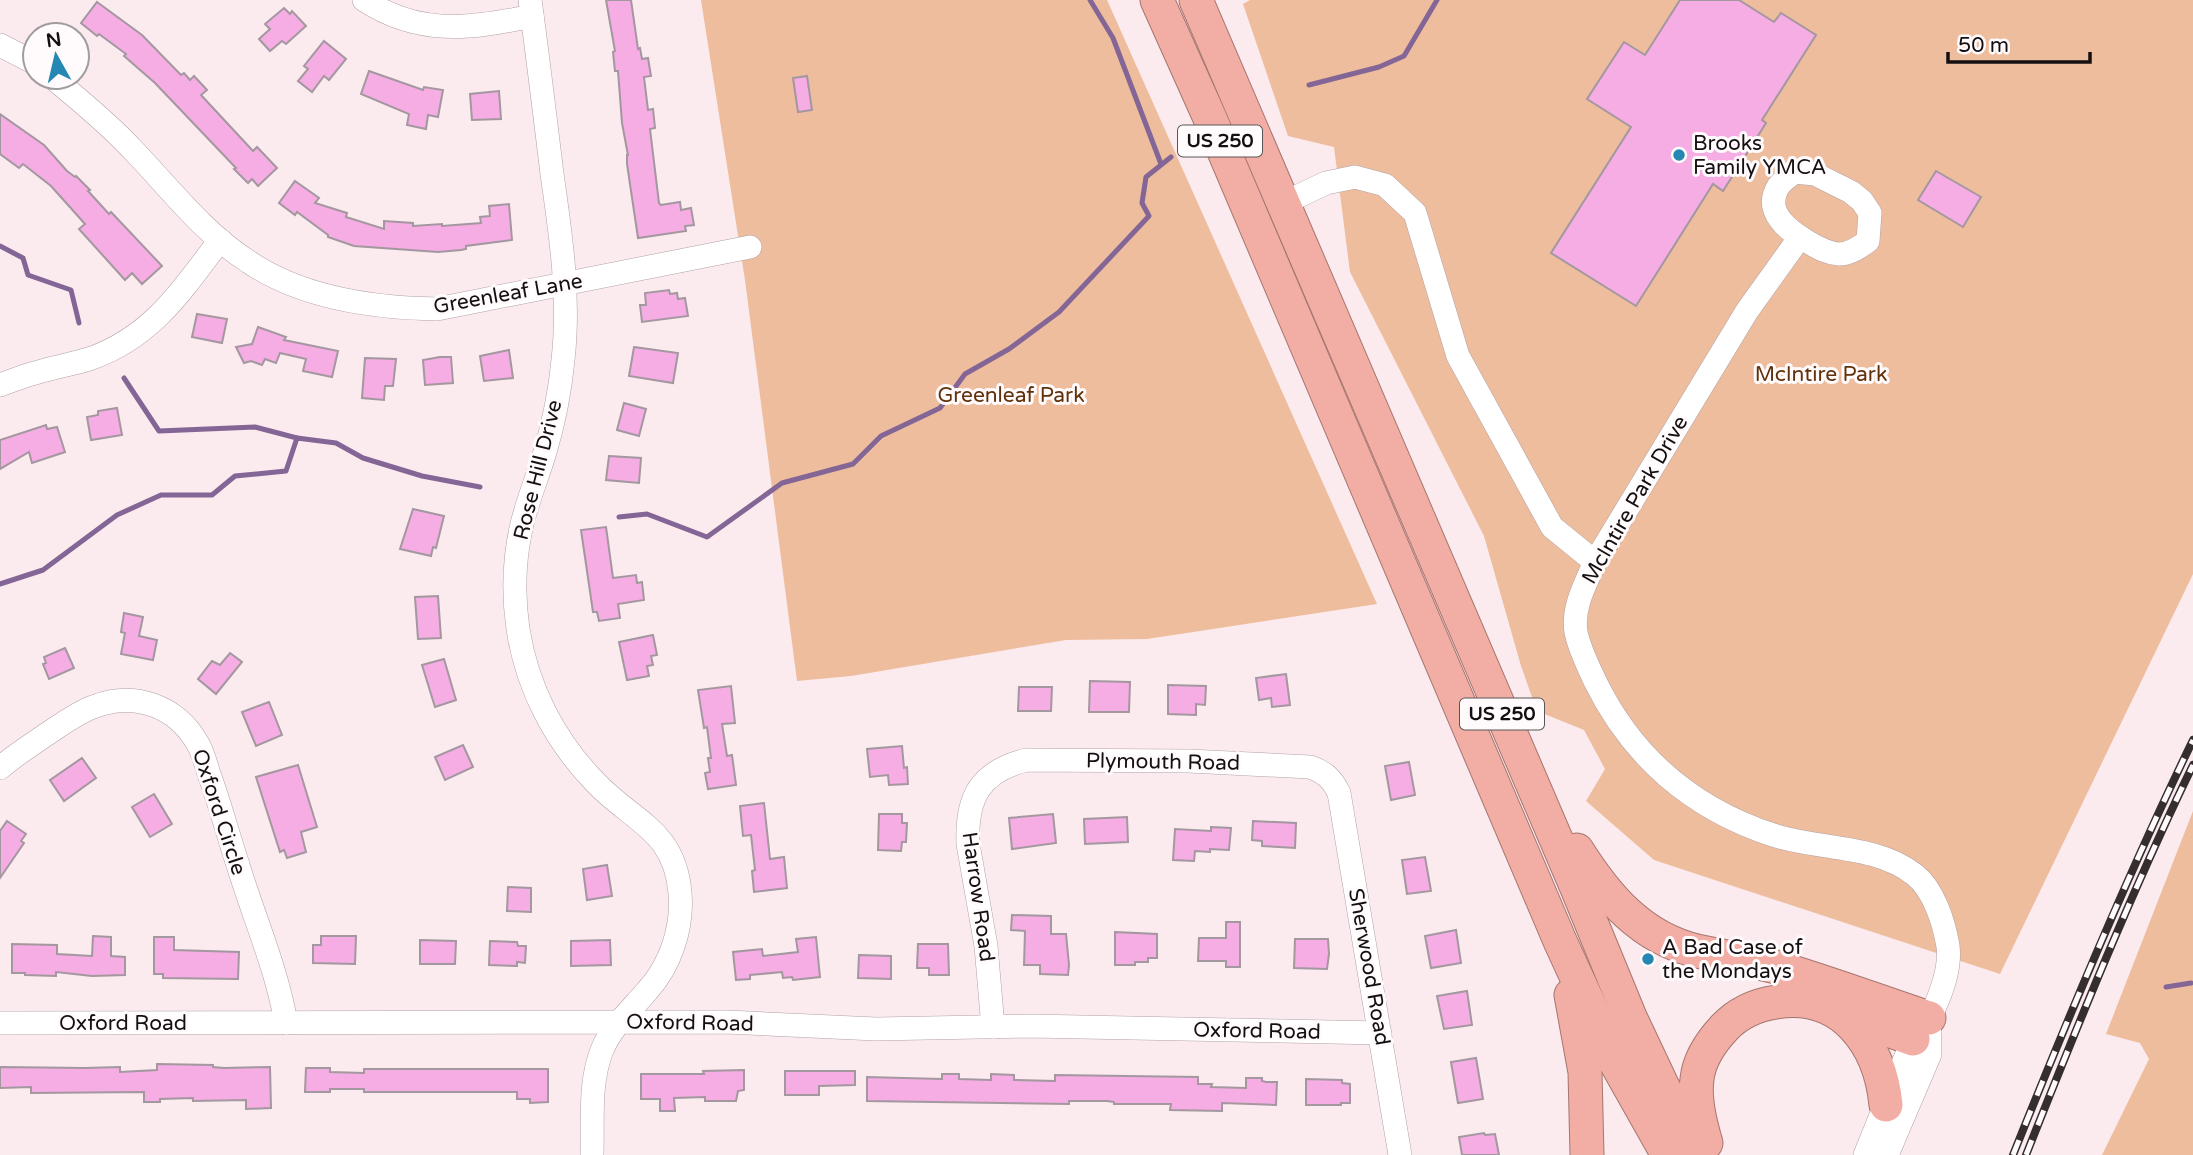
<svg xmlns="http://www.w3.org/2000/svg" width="2193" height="1155" font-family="'Varela Round',sans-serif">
	<rect width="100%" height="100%" fill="#fbeaee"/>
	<g fill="#eebd9d">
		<path d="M701 0H1107L1377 604 1147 639 1066 640 851 676 797 681 745 280Z"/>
		<path d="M1250 0H2193V574L2000 974 1654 860 1586 801 1605 769 1584 730 1537 711 1521 666 1484 536 1350 272 1334 147 1288 136 1243 4Z"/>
		<path d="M2193 811V1155H2102L2149 1059 2140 1043 2106 1034Z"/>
	</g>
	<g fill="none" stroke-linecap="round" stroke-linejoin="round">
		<g stroke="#836596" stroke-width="5">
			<path d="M1090 0 1113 38 1161 164"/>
			<path d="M1309 85 1379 67 1404 56 1437 0"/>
			<path d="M0 246 23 258 28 275 71 290 79 323"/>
			<path d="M124 378 159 431 255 427 297 438"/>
			<path d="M619 517 647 514 707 537 782 483 853 464 881 436 940 408 965 374 1009 349 1059 312 1149 216 1142 203 1146 177 1171 157"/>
			<path d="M0 584 43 570 117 515 161 495H212L235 476 286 471 297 438 336 443 363 458 422 476 480 487"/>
			<path d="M2166 987 2191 983"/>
		</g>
	</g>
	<g fill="#f6ade3" stroke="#a397a0" stroke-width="2">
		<path d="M606 0H631L638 49 640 48 642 59 648 58 651 76 644 77 648 110 653 109 655 128 650 129 659 203 661 205 680 202 681 210 691 208 694 225 685 226 686 231 638 238 627 164V155H628L622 123 618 71H615L613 52 615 51Z"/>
		<path d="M1680 0H1739L1774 22 1781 13 1816 35 1762 120 1766 123 1723 191 1713 184 1636 306 1551 253 1631 127 1587 99 1624 42 1645 55Z"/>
		<path d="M97 2 142 35 181 75 184 73 190 80 194 76 207 90 201 95 253 151 257 147 277 168 258 186 252 179 248 183 234 169 236 168 155 83 124 56 126 54 99 34 97 36 81 23Z"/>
		<path d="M284 8 290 14 292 11 306 26 286 44 282 41 270 51 259 39 270 29 265 24Z"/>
		<path d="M324 41 346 59 329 80 324 76 312 92 298 81 308 69 304 66Z"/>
		<path d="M369 71 423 90 424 87 443 90 438 117 428 115 426 129 407 125 409 114 361 94Z"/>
		<path d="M807 76 812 110 798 112 793 78Z"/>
		<path d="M499 91 501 119 472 120 470 94Z"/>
		<path d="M0 114 44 145 67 171 75 177 76 176 90 190 88 191 109 214 111 212 162 266 142 284 132 273 125 280 79 229 85 224 51 186 23 164 19 168 0 154Z"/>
		<path d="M1936 171 1981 197 1963 227 1918 200Z"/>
		<path d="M295 181 319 198 315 203 347 213 346 217 384 229V221L413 223V226L442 224V226L481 223 480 217 490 216 489 206 509 204 512 240 466 246V249L461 250 438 252 354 246 328 237V235L297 212 295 215 279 203Z"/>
		<path d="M669 290 670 294 677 293 678 299 685 298 688 316 642 322 640 305H646L645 293Z"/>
		<path d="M197 314 227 319 222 343 192 337Z"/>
		<path d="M258 327 286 337 284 340 338 351 332 377 303 371 306 359 280 353 276 363 265 359 262 365 251 361 244 363 236 347 252 344Z"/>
		<path d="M634 347 678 353 673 383 629 376Z"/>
		<path d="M509 350 513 378 484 381 480 356Z"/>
		<path d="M440 357H451L453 383 425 385 423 360Z"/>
		<path d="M365 358 396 359 393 386H385L384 400 362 398Z"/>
		<path d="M624 403 646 409 639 436 617 430Z"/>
		<path d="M117 408 122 435 91 440 87 417 98 415V411Z"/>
		<path d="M46 425 47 429 57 427 65 452 32 463 29 452 0 469V440Z"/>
		<path d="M609 456 641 458 639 483 606 480Z"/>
		<path d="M413 509 444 516 436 548 433 547 431 556 400 549Z"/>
		<path d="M606 527 613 578 636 575 637 583 642 582 644 600 618 604 620 618 599 621 597 612H593L581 530Z"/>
		<path d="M438 596 441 638 418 639 415 597Z"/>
		<path d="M124 613 143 617 139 636 157 640 153 660 121 654 125 633 121 632Z"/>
		<path d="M653 635 657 655 651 656 653 665 647 666 649 676 627 680 619 642Z"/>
		<path d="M65 648 74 668 49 679 43 664 46 663 44 657Z"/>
		<path d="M230 653 242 662 216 694 198 679 212 661 220 665Z"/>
		<path d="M444 659 456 700 435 707 422 665Z"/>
		<path d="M1286 674 1290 705 1272 707 1271 698 1259 700 1256 678Z"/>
		<path d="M1090 681 1130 682 1129 712H1089Z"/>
		<path d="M1168 685 1206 686 1205 705 1196 704V715L1168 714Z"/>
		<path d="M731 686 735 723 722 724 727 756 732 755 736 785 708 789 705 773 710 772 708 758H711L707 727 704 728 698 690Z"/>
		<path d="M1019 687H1052L1051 711H1018Z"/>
		<path d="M269 702 282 735 256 746 242 712Z"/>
		<path d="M463 745 473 767 445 780 435 757Z"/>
		<path d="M902 746 904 768 907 767 908 784 889 785 888 775 870 777 867 749Z"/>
		<path d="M82 758 96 778 64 801 50 780Z"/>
		<path d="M1409 762 1415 795 1391 800 1385 766Z"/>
		<path d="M298 765 317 827 301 832 306 852 287 858 284 850 280 852 256 777Z"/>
		<path d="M154 794 172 824 150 837 132 807Z"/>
		<path d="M764 803 770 859 784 857 787 888 754 892 752 871 755 870 751 835 743 836 740 806Z"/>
		<path d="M879 814H902V823H907L906 842H902L901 851 878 850Z"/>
		<path d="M1053 814 1056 843 1012 849 1009 818Z"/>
		<path d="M1127 817 1128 842 1085 844 1084 819Z"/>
		<path d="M7 821 26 834 21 841 24 843 0 878V831Z"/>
		<path d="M1253 821 1296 823 1295 848 1262 846V841L1252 840Z"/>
		<path d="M1211 827 1231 828 1229 850 1210 849V852L1195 851 1194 861 1173 860 1175 829 1211 831Z"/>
		<path d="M1425 857 1431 891 1407 894 1402 860Z"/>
		<path d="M607 865 612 896 587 900 583 869Z"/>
		<path d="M508 887 531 888V912L507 911Z"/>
		<path d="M1012 915 1051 916V934H1066L1069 965 1068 975 1040 974V965H1024L1025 931 1011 930Z"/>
		<path d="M1226 922H1240V967H1226V961H1198L1199 938H1226Z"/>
		<path d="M1456 930 1461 963 1431 968 1425 936Z"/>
		<path d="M1115 932 1157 934V958H1148V962H1135V965H1115Z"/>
		<path d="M93 936 111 937V956L125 957V975L92 976 56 972V976L25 975V973H12V944L57 945V954L92 956Z"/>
		<path d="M321 936H356L355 964 313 963V945H321Z"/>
		<path d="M154 937H174V950L239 952 238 979 163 978V974H154Z"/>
		<path d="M816 937 820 977 793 980 792 977 783 978 782 972 750 975V979L736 980 733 952 762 949 763 956 798 952 796 939Z"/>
		<path d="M1295 939H1328L1329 954 1327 969 1294 968Z"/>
		<path d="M420 940 456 941 455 964H420Z"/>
		<path d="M610 940 611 965 571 966V941Z"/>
		<path d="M490 941 517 942 518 946H526L525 963 517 962V966L489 965Z"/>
		<path d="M918 944H948L949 975H929V968H917Z"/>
		<path d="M859 955 891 956V979L858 978Z"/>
		<path d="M1467 991 1472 1025 1444 1029 1437 996Z"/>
		<path d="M1476 1058 1483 1099 1458 1103 1451 1062Z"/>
		<path d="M157 1064 213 1065V1067L224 1068 270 1067 271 1108 246 1109V1100L193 1101V1098L160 1099V1102H144V1092L31 1093V1087L0 1088V1067L84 1068 120 1067V1072L157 1070Z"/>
		<path d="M306 1068H330V1072L364 1073V1069H548V1102L530 1103V1099H517V1092H364V1089H330V1092H305Z"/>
		<path d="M744 1070V1090L738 1091 736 1101H705V1097L674 1098 675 1111H660V1099H641V1074H704L703 1071Z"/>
		<path d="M785 1071H855V1085L819 1086V1095H785Z"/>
		<path d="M942 1074H959V1079L991 1080V1074L1014 1075V1080L1055 1081V1075L1198 1077V1084H1212L1211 1087 1246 1088V1078H1262V1081L1266 1082H1277L1276 1105 1222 1103V1111L1170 1110 1171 1104H1114V1102L1107 1101H1069V1104L867 1101V1077L942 1079Z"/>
		<path d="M1306 1079 1342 1080V1083L1350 1084V1103H1341V1105H1306Z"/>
		<path d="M1484 1133 1485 1135 1495 1134 1499 1155H1462L1459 1137Z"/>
	</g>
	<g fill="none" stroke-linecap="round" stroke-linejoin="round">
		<g stroke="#b2a2a5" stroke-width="24">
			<g id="minor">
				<path d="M364 0C419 36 470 29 532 16"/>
				<path d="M530 0C538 58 545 116 552 174 561 236 570 298 563 360 560 391 554 422 545 452 538 476 528 499 522 524 514 558 513 595 518 629 527 688 555 741 596 783 633 822 675 830 680 893 683 927 671 965 647 991 631 1010 612 1026 602 1050 589 1083 593 1120 592 1155"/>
				<path d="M0 45 35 63"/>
				<path d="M52 77C79 100 107 122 131 148 169 187 202 232 249 262 302 298 374 308 437 309L750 247"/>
				<path d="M1795 172 1815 174 1851 192 1862 201 1870 213 1868 241C1860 247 1850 254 1839 254 1827 253 1818 248 1808 242 1789 231 1763 212 1778 187 1782 181 1789 176 1795 172Z"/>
				<path d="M1284 203 1326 183 1355 177 1385 185 1415 213 1458 356 1552 527 1595 562"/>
				<path d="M1800 237 1747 311 1595 562C1586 583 1572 607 1576 632 1579 648 1588 666 1595 681 1632 757 1693 809 1773 835 1819 850 1876 844 1915 875 1934 890 1944 923 1948 946 1951 968 1940 997 1930 1017 1924 1026 1916 1033 1912 1043 1895 1080 1880 1118 1865 1155"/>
				<path d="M0 385C12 381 23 376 35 373 54 367 74 364 92 358 153 336 183 289 220 240"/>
				<path d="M0 768C15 755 31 745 47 734 62 724 77 713 93 707 134 691 176 705 198 744 203 753 206 764 209 774 220 804 228 835 238 865 254 918 277 969 286 1023"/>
				<path d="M0 1023 727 1022 876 1029 1031 1026 1380 1033"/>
				<path d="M993 1027 986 946 968 844C966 797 980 772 1026 760L1189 761 1310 767C1325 772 1332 779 1339 793L1400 1155"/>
				<path d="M1887 1155 1930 1054 1929 1018"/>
			</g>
		</g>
		<g stroke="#a47670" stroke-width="35">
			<g id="highway">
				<path d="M1157 0 1209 116 1560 941 1616 1063 1668 1155"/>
				<path d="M1196 0 1577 888 1630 1017 1663 1087 1701 1155"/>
				<path d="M1577 850C1606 896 1641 938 1697 951 1723 957 1750 960 1776 967 1827 982 1878 1001 1929 1018"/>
				<path d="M1571 995 1585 1072 1587 1155"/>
				<path d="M1842 1013 1913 1039"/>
				<path d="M1706 1143C1700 1123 1694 1100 1697 1079 1699 1060 1711 1042 1724 1028 1738 1013 1756 1005 1776 1002 1842 991 1880 1044 1886 1105"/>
			</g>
		</g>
		<use href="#minor" stroke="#fff" stroke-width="23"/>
		<use href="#highway" stroke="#f2aea4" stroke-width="33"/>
		<g stroke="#342e2f" stroke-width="8">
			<g id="rail">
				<path d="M2013 1155C2069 1015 2127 876 2193 740"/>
				<path d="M2026 1155C2078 1024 2131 893 2193 765"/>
			</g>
		</g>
		<use href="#rail" stroke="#fffbfc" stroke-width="5" stroke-dasharray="16" stroke-linecap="butt"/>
	</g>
	<g fill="#2587b2" stroke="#fffbfc" stroke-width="2.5">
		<circle cx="1679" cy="155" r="7"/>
		<circle cx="1648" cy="959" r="7"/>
	</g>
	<g text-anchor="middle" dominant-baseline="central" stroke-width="6" stroke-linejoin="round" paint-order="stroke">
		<g fill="#fffbfc" stroke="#5a5657" stroke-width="2">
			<rect x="1178" y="125.5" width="84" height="31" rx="5"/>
			<rect x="1460" y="698.5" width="84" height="31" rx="5"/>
		</g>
		<g font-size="19" font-weight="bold" fill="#140f10">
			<text x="1220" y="141">US 250</text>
			<text x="1502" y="714">US 250</text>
		</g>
		<g font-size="21" fill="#140f10" stroke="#fffbfc" text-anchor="start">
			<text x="1693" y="143">Brooks<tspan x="1693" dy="24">Family YMCA</tspan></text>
			<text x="1662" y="947">A Bad Case of<tspan x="1662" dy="24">the Mondays</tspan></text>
		</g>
		<g font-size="21" fill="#140f10" stroke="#fffbfc">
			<text transform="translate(508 294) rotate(-10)">Greenleaf Lane</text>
			<text transform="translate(538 470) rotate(-76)">Rose Hill Drive</text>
			<text transform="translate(1635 500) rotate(-60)">McIntire Park Drive</text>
			<text transform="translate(1163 762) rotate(1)">Plymouth Road</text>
			<text transform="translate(219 812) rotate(72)">Oxford Circle</text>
			<text transform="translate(978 897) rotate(82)">Harrow Road</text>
			<text transform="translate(1369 967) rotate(80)">Sherwood Road</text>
			<text x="123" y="1023">Oxford Road</text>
			<text transform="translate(690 1023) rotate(1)">Oxford Road</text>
			<text transform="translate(1257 1031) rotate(1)">Oxford Road</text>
		</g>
		<g font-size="21" fill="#60310a" stroke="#fffbfc">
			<text x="1821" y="374">McIntire Park</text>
			<text x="1011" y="395">Greenleaf Park</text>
		</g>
	</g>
	<g transform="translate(56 56) rotate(352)"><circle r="33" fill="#fffbfc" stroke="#a19d9e" stroke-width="2"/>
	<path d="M0-5L12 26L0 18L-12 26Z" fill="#2587b2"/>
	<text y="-10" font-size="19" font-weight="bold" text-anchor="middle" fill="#140f10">N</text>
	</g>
	<path d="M1948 52v10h142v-10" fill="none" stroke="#140f10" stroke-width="3.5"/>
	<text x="1958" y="52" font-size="21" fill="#140f10" stroke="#fffbfc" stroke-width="5" paint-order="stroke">50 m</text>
</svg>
